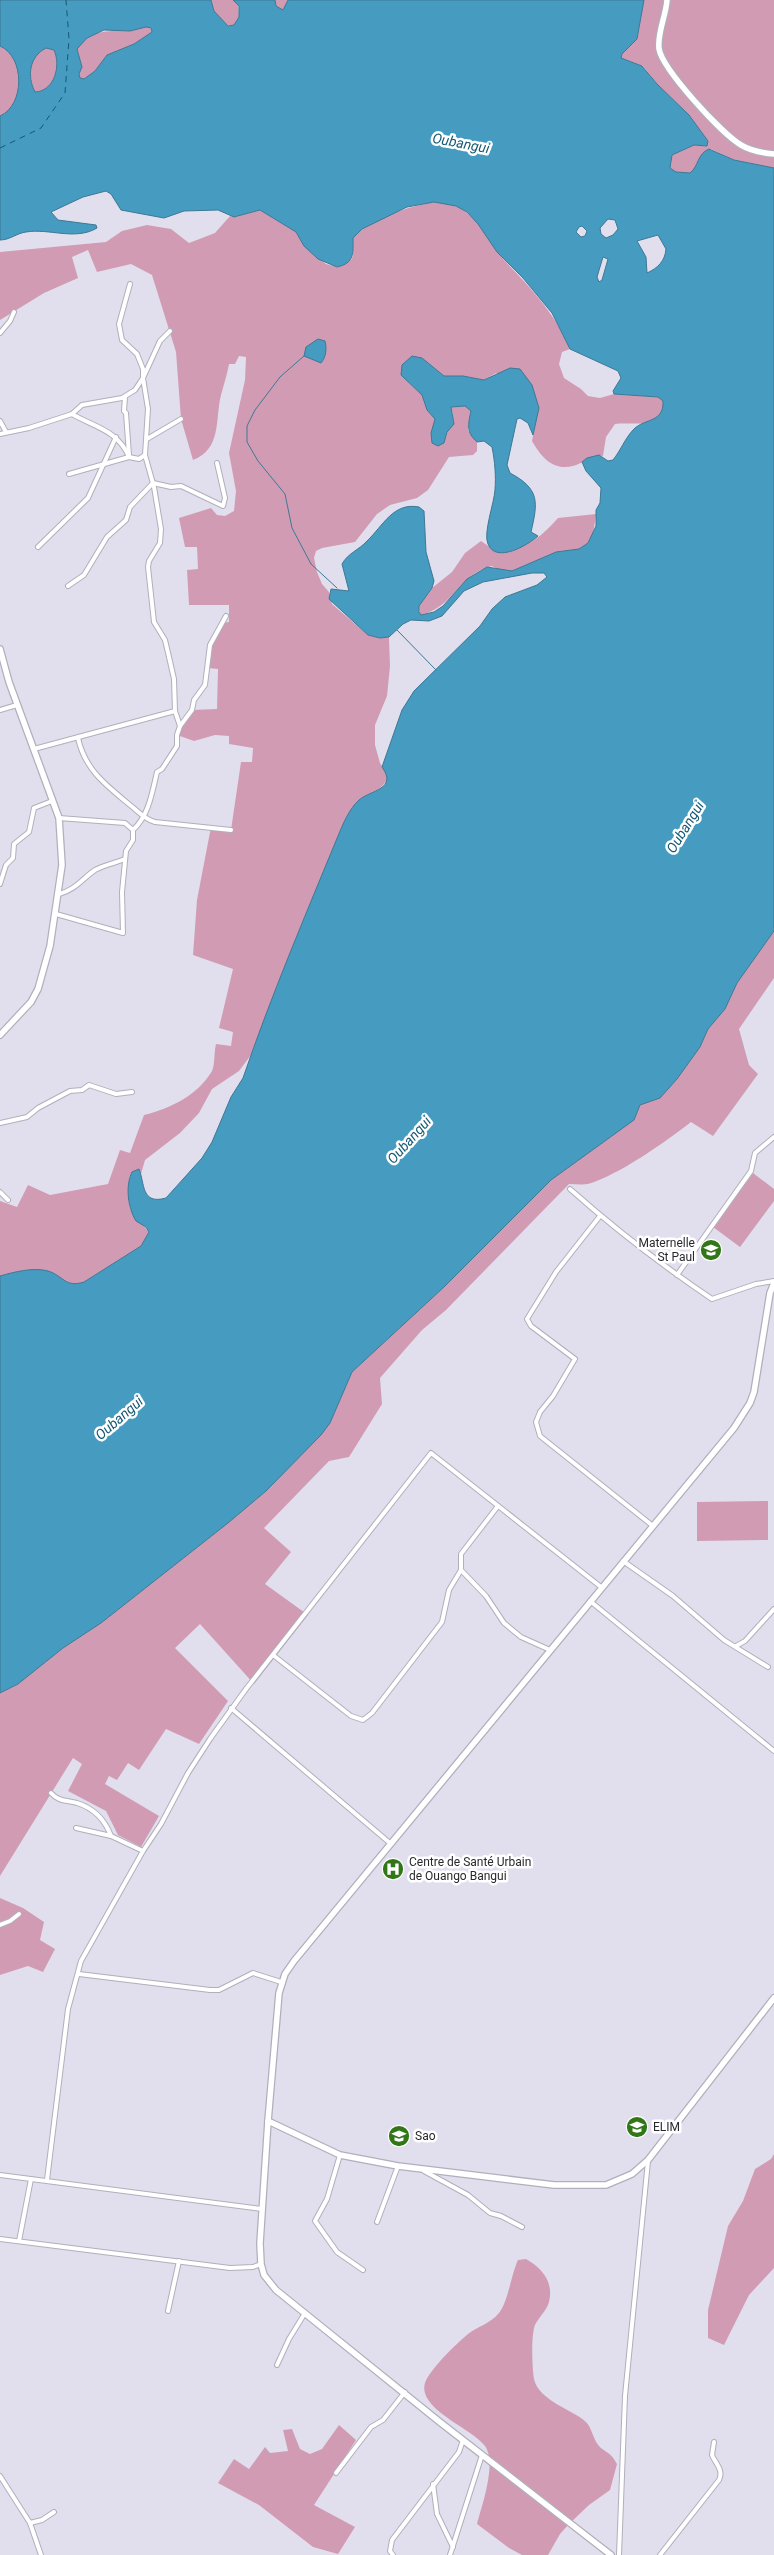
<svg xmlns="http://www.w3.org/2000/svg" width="774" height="2555" font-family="Roboto,sans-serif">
	<rect width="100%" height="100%" fill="#e1dfed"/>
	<g fill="#d19cb3">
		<path d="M211 0H233L238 4 239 17 234 25H226L214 11Z"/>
		<path d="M275 0H288L286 7 282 10 276 6Z"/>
		<path d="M644 0H774V168L734 160 711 149C697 154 700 166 690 173L676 172 670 168 672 155 694 145 707 146 708 141 689 115 657 84 643 66 621 58 622 54 637 39Z"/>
		<path d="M146 27 150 28 152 32 134 44 107 55 95 71 84 79 80 78 79 74 82 67 77 49C87 31 108 30 126 31 132 31 139 27 146 27Z"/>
		<path d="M0 46C25 57 25 105 0 116Z"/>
		<path d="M46 48 54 50C61 65 55 91 35 92 28 75 28 57 46 48Z"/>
		<path d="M434 202C445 203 457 204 466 212 482 224 491 245 504 260 531 288 555 313 570 349L562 352 559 364 564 378 581 389 588 396 600 398 614 394 658 397 663 401C664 432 632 421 615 424L606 437 603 456C590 454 585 463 573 466 553 471 541 457 532 441L538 408 496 373 484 380 463 376H444L422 359 401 375 422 395 427 410 436 419 431 433 444 443 453 414 451 407 466 406 471 411 468 430 477 442V451L473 455 449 457 428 490 417 498 390 505 377 514 355 542 322 548 316 551 314 558 317 572 322 584 329 592 332 604 368 635 380 638 389 637 390 666 387 696 375 725V745L380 763 387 774V781L379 789 359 800 345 821 299 930 251 1055 239 1071 212 1089 199 1113 180 1133 145 1160 141 1174 140 1171 132 1172 129 1178 130 1209 149 1232 141 1246 84 1282C63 1289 59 1271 40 1270 27 1269 13 1273 0 1276V1201L17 1207 28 1185 50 1195 108 1184 120 1150 130 1153 144 1115C171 1108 197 1096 212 1071 215 1065 214 1051 216 1044L231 1046 233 1032 219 1028 233 969 193 955 197 900 211 827 231 830 241 762H252L253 748 229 744V736L215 735 194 741 177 735 192 710 217 709 218 669 208 668 210 645 222 623 229 622V605H189L187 570 198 569 197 547H185L179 518 211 508 217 515 225 516 234 511 236 491 229 453 245 380 246 357 239 356 235 364H229C227 375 224 384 221 395 215 419 222 449 193 460L181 419 176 352 152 275 131 264 97 272 88 250 72 257 78 278 44 293 0 320V252L106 242 122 231 147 225 171 229 189 243 215 233 230 216 235 217 260 210 296 232 304 246 326 264 337 267 351 260 353 256V238C368 219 410 206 434 202Z"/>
		<path d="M596 514 593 535 588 543 579 549 556 552 512 571 499 570 492 566C458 574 454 608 420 615L419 606 432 588 452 572 465 553 481 541 497 552C527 546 538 541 558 518Z"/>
		<path d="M774 931V978L739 1029 749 1065 758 1074 713 1136 691 1122C667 1141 617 1176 588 1184 582 1185 575 1184 569 1184L446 1310 422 1330 380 1378 382 1404 349 1457 329 1461 264 1528 291 1552 265 1584 308 1615 254 1684 200 1624 175 1648 228 1701 199 1744 166 1729 139 1770 128 1763 117 1780 109 1776 105 1784 159 1816 141 1847 118 1835 106 1811 68 1791 82 1764 73 1758 0 1876V1693L18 1684 63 1648 101 1623 228 1523 266 1491 330 1423 352 1372 444 1287 551 1180 634 1120 640 1105 660 1098 677 1079 700 1047 708 1029 725 1009 737 983Z"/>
		<path d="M753 1173 774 1189V1201L740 1247 713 1227Z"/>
		<path d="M768 1501V1540L697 1541V1502Z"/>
		<path d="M0 1898 23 1908 44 1922 40 1940 55 1949 43 1972 28 1966 0 1975Z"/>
		<path d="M774 2154V2268L749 2295 724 2345 708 2338V2310L728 2226 743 2201 755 2169 771 2159Z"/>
		<path d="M526 2259C542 2268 554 2282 549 2302 547 2310 539 2317 535 2325 531 2335 532 2367 534 2379 539 2401 572 2409 586 2422 592 2428 593 2439 599 2446 607 2454 610 2451 617 2464L610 2490 589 2505 569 2524 560 2534 548 2555H522L509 2548 477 2524C482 2505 497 2463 485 2446 472 2428 417 2409 425 2383 429 2370 457 2343 468 2334 478 2326 490 2324 499 2313 508 2302 511 2275 518 2260Z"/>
		<path d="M339 2425 356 2440 314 2505 355 2527 338 2554 313 2547 259 2505 218 2483 234 2459 249 2469 265 2447 270 2453 288 2451 283 2430 292 2429 300 2449 310 2454 322 2449Z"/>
	</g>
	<g fill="#459bc0" stroke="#3d7894" fill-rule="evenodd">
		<path d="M0 0H211L214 11 228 26 234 25 239 17V6L233 0H275L276 6 283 10 288 0H644L637 39 622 54 621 58 642 66 657 84 689 115 708 141 707 146 694 145 672 155 670 168 676 172 690 173C699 166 697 154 709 149L734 160 774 168V931L737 983 725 1009 708 1029 700 1047 677 1079 660 1098 640 1105 634 1120 551 1180 444 1287 352 1372 330 1423 321 1435 266 1491 228 1523 101 1623 63 1648 18 1684 0 1693V1276C14 1272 33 1267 48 1271 64 1276 65 1288 84 1282L141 1246 149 1232 146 1227 136 1221C128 1208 125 1186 132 1172L139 1169C145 1184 141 1205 166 1198L202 1158 212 1142 231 1097 243 1078C271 996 305 916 338 836 343 824 349 809 359 800 371 790 398 789 382 767L402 710 414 691 480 626 492 609 505 597 537 585 547 577 544 573H532L483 582 464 591 442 616 429 621 411 620 403 624 389 637 380 638 368 635 329 599 331 589 349 591 342 564C348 553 359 550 367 541 383 526 393 502 419 507L424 511 426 552 434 581 432 588 419 606V612L421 615 434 612 443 606 467 579 487 567 512 571 556 552 579 549 588 543 596 526V510L600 503 601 488 586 471 582 462 587 458 599 455 608 461 613 460C621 450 625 438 634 429 645 418 664 423 663 401L658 397 614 394 613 391 621 378 618 371 570 349 552 313 523 278 497 252 478 224 467 212 456 206 434 202 407 207 362 229 353 238C353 253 355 263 337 267L318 259 304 246 296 232 260 210 234 217 218 210 184 211 164 218 121 210 111 194 106 191 83 197 51 212 58 220 96 225 97 228C75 241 49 228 26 232 17 233 10 240 0 240V116C25 105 25 57 0 46ZM146 27 151 28 152 32 134 44 107 55 95 71 84 79 80 78 79 74 82 67 77 49 87 38 104 30 130 31ZM46 48 54 50C61 65 55 91 35 92 27 76 29 57 46 48ZM608 219 615 220 618 229 613 235 606 238 601 234 600 228ZM582 226 587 231 585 236 581 237 576 232 579 227ZM658 235 666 249C665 261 658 268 647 273L646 257 637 241ZM603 257 608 259 602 280 599 282 597 277Z"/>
		<path d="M318 339 325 341C327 349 326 357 321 363L304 356 306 347Z"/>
		<path d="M412 356 422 358 444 376H463L484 380 510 368 520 369 532 385 539 408 533 435 528 423 520 418 517 419 507 465 510 473C540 489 538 502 531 532L538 536C528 545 496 564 488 544 483 533 494 504 495 490 496 476 495 462 492 447L484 441 477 442C466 432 468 425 471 411L465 406 451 407 454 424 447 432 444 443 438 446 432 443 431 433 435 419 427 410 422 395 401 375 402 365Z"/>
	</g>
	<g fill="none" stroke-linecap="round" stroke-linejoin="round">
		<g stroke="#3d7894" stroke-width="1">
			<path d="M304 356 280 377 255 410 247 426V442L258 461 285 494 292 528 311 564 337 588"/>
			<path d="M397 630 436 670"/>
		</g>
		<path stroke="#165974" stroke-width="1" stroke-dasharray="6 5" stroke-linecap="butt" d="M0 148 41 128 65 93 69 39 66 0"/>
		<g stroke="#b0afbc" stroke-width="6">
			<g id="street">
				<path d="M0 333 10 321 14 312"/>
				<path d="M125 397 124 411 126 413 129 455"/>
				<path d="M72 414C94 427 118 430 129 457"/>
				<path d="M0 421 6 432"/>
				<path d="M0 434 29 428 72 414 82 405 122 398 135 390 143 378V369L137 354 122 340 119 324 130 284"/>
				<path d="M147 439 181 419"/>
				<path d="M145 455 154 487 161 529 160 543 149 561 148 567 154 622 165 640 169 657 174 679 175 711 180 726"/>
				<path d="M69 474 129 457 139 459 145 455 148 409 143 378 160 341 170 331"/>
				<path d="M38 547 88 498 116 437"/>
				<path d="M68 586 84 575 107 537 126 520 130 507 153 483 171 487 181 486 223 506 225 498 217 463"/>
				<path d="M0 710 17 705"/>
				<path d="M78 738C85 770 106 785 130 805 139 812 144 819 155 822L231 830"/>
				<path d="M34 749 175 711"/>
				<path d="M59 818 125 823 133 830"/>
				<path d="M0 884 6 865 13 858 14 844 29 832 34 808 52 801"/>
				<path d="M59 894C75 890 82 879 95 870 104 865 115 863 125 859"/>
				<path d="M56 914 123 933 122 892 126 851 133 840V830C149 815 152 793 157 772L162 769 177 746V735L180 726 192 710 194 700 205 685 210 645 226 616"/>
				<path d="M0 1123 27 1117 38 1108 70 1091 82 1090 89 1085 116 1094 132 1092"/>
				<path d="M570 1189C615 1229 663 1266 712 1299L756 1284 774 1281"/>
				<path d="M0 1192 8 1200"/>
				<path d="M600 1216 556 1272 527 1319 531 1326 575 1359 553 1396 540 1412 536 1422 540 1436 653 1526"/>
				<path d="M677 1275 751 1171 755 1153 774 1137"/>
				<path d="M623 1561 673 1596 724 1640 768 1667"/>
				<path d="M461 1570 486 1596 504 1623 521 1637 550 1650"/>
				<path d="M590 1601 774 1751"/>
				<path d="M736 1646 745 1641 774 1609"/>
				<path d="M273 1655 351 1716 363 1720 372 1713 442 1622 449 1590 461 1570V1554L498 1506"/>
				<path d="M231 1708 391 1844"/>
				<path d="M51 1793C59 1802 66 1800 77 1803 93 1808 105 1820 111 1836"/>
				<path d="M76 1828 111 1836 143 1851"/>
				<path d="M0 1925 10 1921 19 1914"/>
				<path d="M79 1974 210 1990H219L253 1973 281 1982"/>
				<path d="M340 2155 327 2199 315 2221 337 2252 363 2270"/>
				<path d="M424 2171 468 2195 490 2213 501 2216 522 2227"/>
				<path d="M0 2175 262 2209"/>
				<path d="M47 2180 68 2009 81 1961 143 1851 161 1824 188 1773 210 1739 246 1689 431 1453 601 1587"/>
				<path d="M377 2222 398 2166"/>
				<path d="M0 2239 230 2268 253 2267 261 2264"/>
				<path d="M19 2241 31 2179"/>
				<path d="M168 2311 179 2261"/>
				<path d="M277 2365 289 2339 305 2313"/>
				<path d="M336 2473 371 2427 383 2420 405 2392"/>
				<path d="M0 2476 30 2523 41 2555"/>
				<path d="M433 2484 437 2514 453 2547"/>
				<path d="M30 2523 42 2520 54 2512"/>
				<path d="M393 2555 390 2551 392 2540 459 2452 463 2440"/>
				<path d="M450 2555 482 2455"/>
				<path d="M619 2555 625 2396 648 2161"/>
				<path d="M660 2555 719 2480C724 2470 715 2463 712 2455L714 2442"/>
			</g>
		</g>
		<g stroke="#b0afbc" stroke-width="8">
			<g id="secondary">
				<path d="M667 0C666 16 657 33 659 49 663 70 722 134 741 145 751 151 762 153 774 154"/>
				<path d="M0 649 9 682 59 818 62 865 50 946 38 989 31 1002 0 1035"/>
				<path d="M268 2121 340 2155 398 2166 554 2185H606L632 2174 648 2160 774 1998"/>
				<path d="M611 2555 441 2423 276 2290 264 2275 261 2264 260 2243 268 2121 279 1993 285 1974 294 1961 734 1428 750 1403 754 1392 770 1293 774 1283"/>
			</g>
		</g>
		<use href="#street" stroke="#fff" stroke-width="4"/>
		<use href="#secondary" stroke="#fff" stroke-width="5.5"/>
	</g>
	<defs>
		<g id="school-disc" transform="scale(1.125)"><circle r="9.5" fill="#317617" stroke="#fff"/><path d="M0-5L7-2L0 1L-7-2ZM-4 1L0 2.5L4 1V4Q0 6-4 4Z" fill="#fff"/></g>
		<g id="hospital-disc" transform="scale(1.125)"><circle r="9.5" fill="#317617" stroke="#fff"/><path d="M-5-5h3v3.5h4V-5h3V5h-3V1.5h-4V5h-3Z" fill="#fff"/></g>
	</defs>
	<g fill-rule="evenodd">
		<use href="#school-disc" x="711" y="1250"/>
		<use href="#hospital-disc" x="393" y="1869"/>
		<use href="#school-disc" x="637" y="2127"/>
		<use href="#school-disc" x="399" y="2136"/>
	</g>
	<g text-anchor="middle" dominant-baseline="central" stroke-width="5" stroke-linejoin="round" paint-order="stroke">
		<g font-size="12" fill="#29282e" stroke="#fff" text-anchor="start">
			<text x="695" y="1243" text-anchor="end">Maternelle<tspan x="695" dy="14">St Paul</tspan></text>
			<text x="409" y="1862">Centre de Santé Urbain<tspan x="409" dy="14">de Ouango Bangui</tspan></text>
			<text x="653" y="2127">ELIM</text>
			<text x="415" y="2136">Sao</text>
		</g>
		<g font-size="14" font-style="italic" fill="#165974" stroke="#fff">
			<text transform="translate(461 143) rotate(11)">Oubangui</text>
			<text transform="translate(685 827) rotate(-58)">Oubangui</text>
			<text transform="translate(409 1140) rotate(-48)">Oubangui</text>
			<text transform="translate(119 1418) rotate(-41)">Oubangui</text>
		</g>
	</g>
</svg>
